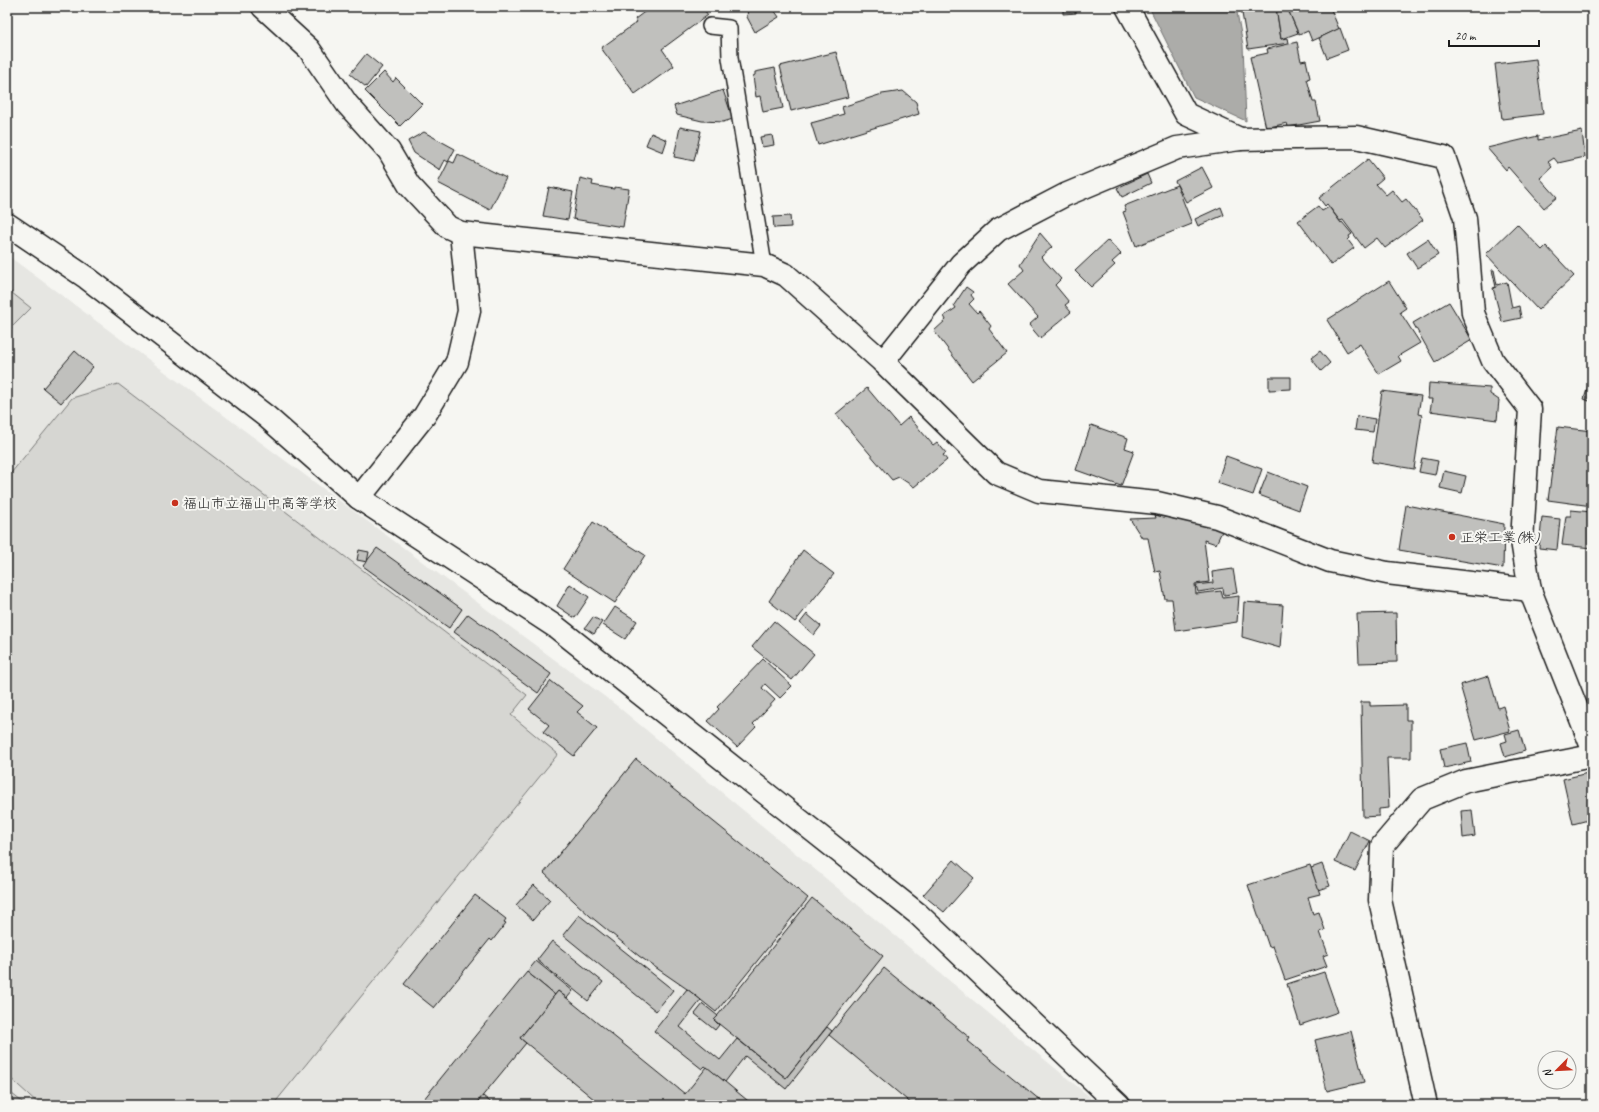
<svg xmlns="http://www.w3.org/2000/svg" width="1599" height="1112" font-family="Caveat,'Klee One',sans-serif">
	<rect width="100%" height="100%" fill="#f6f6f2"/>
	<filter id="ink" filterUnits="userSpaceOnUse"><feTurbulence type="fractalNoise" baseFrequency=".025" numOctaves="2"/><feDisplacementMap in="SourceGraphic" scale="8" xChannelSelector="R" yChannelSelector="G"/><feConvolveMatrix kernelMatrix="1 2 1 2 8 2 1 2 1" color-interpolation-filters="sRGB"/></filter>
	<g filter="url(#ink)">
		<path fill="#e6e6e2" d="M7 255 616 705 1090 1097V1105H7Z"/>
		<g fill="#d6d6d2" stroke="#797977">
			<path d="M7 289 31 308 7 332Z"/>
			<path d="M118 384 527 695 511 715 558 754 273 1105H40L7 1075V478L72 398Z"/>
			<path d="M7 1090 26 1105H7Z"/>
		</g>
		<path fill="#acaca9" stroke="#727271" d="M1149 7H1236L1243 45 1246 121 1194 97Z"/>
		<g fill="#c0c0bd" stroke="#1c1c1c">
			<path d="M651 7H702L708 15 662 49 674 66 635 94 601 48 637 22 635 19Z"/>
			<path d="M750 7H772L779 17 755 32 747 17 748 8Z"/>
			<path d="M1063 7H1076V13L1063 14Z"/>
			<path d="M1241 7H1276L1281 39 1288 38 1289 43 1248 49Z"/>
			<path d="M1276 7H1287L1298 33 1281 39Z"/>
			<path d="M1287 7H1330L1339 29 1312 41 1308 31 1299 35Z"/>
			<path d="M1340 28 1348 50 1327 58 1319 38Z"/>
			<path d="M1297 42 1301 61 1306 60 1310 78 1307 79 1313 102H1316L1320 121 1288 127 1287 123 1266 128 1250 57 1268 53 1267 49Z"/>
			<path d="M836 52 848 97 791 111 780 66Z"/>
			<path d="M366 54 382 67 366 87 350 74Z"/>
			<path d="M1536 59 1543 114 1502 119 1495 64Z"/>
			<path d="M775 68 783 108 763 112 760 96 756 97 753 76 755 75V72Z"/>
			<path d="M384 72 393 82 396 78 422 104 400 126 365 91Z"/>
			<path d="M723 90 733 119 723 122 702 121 677 115 674 106Z"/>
			<path d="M903 91 916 102 919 114 818 145 811 123 844 114 842 107 882 94Z"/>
			<path d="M680 127 701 131 694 161 674 157Z"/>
			<path d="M1582 131 1585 157 1558 163 1554 158 1548 162 1552 167 1540 178 1557 197 1544 208 1508 167 1506 170 1487 148 1538 136V140Z"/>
			<path d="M424 132 455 149 448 162 445 160 440 170 414 153 408 141Z"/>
			<path d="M651 133 667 140 663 152 646 145Z"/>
			<path d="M772 135 774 145 762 147 760 137Z"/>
			<path d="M458 154 506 178 490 210 438 183 449 161 454 163Z"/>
			<path d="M1368 159 1383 178 1376 184 1386 195 1392 190 1402 202 1406 199 1423 220 1385 248 1377 238 1364 248 1343 220 1340 221 1327 204 1325 206 1319 198Z"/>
			<path d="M1202 167 1213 188 1186 202 1175 181Z"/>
			<path d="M1147 174 1151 183 1122 197 1117 188Z"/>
			<path d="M580 178 593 181 592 185 614 189V187L629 189 623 227 573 219Z"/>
			<path d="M1177 185 1192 224 1136 246 1123 212 1126 211 1124 206Z"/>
			<path d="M549 187 573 192 568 220 543 216Z"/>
			<path d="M1318 206 1322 211 1329 207 1341 223 1342 222 1352 234 1349 236 1350 238 1348 240 1354 248 1331 265 1298 221Z"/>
			<path d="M1221 207 1224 215 1198 226 1195 219Z"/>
			<path d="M790 216 791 227 774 228 773 217Z"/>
			<path d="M1517 224 1542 250 1546 246 1574 276 1538 310 1486 254Z"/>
			<path d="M1040 233 1052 247 1041 257 1061 279 1055 285 1069 302 1065 305 1071 312 1040 338 1029 325 1038 317 1008 284 1024 270 1020 264Z"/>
			<path d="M1428 239 1438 255 1417 268 1407 253Z"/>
			<path d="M1108 240 1121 254 1112 262 1115 265 1091 287 1075 271Z"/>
			<path d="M1492 270H1494L1497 285 1507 282 1512 308 1519 306 1521 318 1502 322 1493 288 1496 287Z"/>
			<path d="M1389 281 1406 308 1400 312 1420 343 1398 356 1401 361 1379 374 1360 344 1347 352 1327 320Z"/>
			<path d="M966 287 973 292 971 295 974 299 969 304 977 313 979 311 991 326 989 329 1007 353 972 381 934 331 946 320 944 316 956 308 954 305Z"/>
			<path d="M1449 302 1472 340 1435 362 1413 323Z"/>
			<path d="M75 351 93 367 61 403 43 388Z"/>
			<path d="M1320 351 1330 363 1321 371 1311 358Z"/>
			<path d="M1269 377H1291V389L1269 390Z"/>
			<path d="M1591 377H1592V402L1584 399Z"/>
			<path d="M1429 383 1490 388V394L1499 400 1497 420 1430 411 1432 399H1428Z"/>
			<path d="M867 388 899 426 909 417 933 445 937 442 946 453 943 455 947 460 914 487 899 477 892 480 836 414Z"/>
			<path d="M1382 391 1421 396 1418 414 1422 415 1414 469 1372 462Z"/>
			<path d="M1357 416 1375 419 1373 432 1355 430Z"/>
			<path d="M1091 425 1128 438 1125 448 1134 451 1121 486 1076 470Z"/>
			<path d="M1558 427 1592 431V506L1548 500Z"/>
			<path d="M1226 456 1262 469 1253 495 1217 483Z"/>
			<path d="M1422 458 1438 461 1435 475 1419 472Z"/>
			<path d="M1444 471 1466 476 1462 493 1440 488Z"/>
			<path d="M1268 472 1307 487 1299 510 1259 495Z"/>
			<path d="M1406 505 1504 524 1503 568 1399 550Z"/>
			<path d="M1571 510 1592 512V548L1562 545 1566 516H1571Z"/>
			<path d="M1155 515 1223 529 1216 544 1204 540 1209 582 1195 584 1196 594 1221 591 1223 598 1239 596 1237 622 1176 631 1172 599H1165L1160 571 1155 572 1148 538H1142L1130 519 1156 518Z"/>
			<path d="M1542 517 1560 519 1557 550 1539 548Z"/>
			<path d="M593 522 645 555 615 603 563 569Z"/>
			<path d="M377 548 462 609 449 628 363 566Z"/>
			<path d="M359 550 369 552 367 562 357 560Z"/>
			<path d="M803 550 834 574 795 622 769 601Z"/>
			<path d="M1233 569 1237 593 1224 595 1223 588 1198 592 1196 585 1213 583 1212 572Z"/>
			<path d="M570 584 589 597 575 618 557 606Z"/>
			<path d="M1244 602 1283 605 1280 648 1242 637Z"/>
			<path d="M615 607 637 621 625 639 603 625Z"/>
			<path d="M1396 613 1397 662 1359 663 1357 614Z"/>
			<path d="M468 614 551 674 538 693 454 632Z"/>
			<path d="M807 614 821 626 814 635 800 623Z"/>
			<path d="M593 617 602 622 594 634 585 628Z"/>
			<path d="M774 621 814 654 792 680 752 647Z"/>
			<path d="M763 659 792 686 780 698 765 684 762 688 775 700 753 724 756 727 737 747 708 721 719 709 717 707Z"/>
			<path d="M1489 676 1498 708 1503 706 1510 731 1476 740 1460 685Z"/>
			<path d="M551 681 583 706 577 712 597 728 574 756 543 732 549 725 529 709Z"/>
			<path d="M1361 702H1370V706L1406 705V720H1411V758H1387L1389 808 1379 809V816L1363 817Z"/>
			<path d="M1519 730 1525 751 1505 757 1501 743 1507 741 1505 734Z"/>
			<path d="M1467 743 1471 762 1444 768 1440 749Z"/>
			<path d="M636 759 808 898 716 1012 687 989 639 956 590 916 544 873Z"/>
			<path d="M1592 772V819L1573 824 1563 779Z"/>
			<path d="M1472 810 1475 836 1463 838 1461 811Z"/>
			<path d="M1350 831 1370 841 1355 871 1335 862Z"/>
			<path d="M954 860 974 878 944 912 923 895Z"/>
			<path d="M1322 864 1330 886 1318 890 1311 868Z"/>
			<path d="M1310 865 1320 894 1308 897 1313 914 1319 912 1325 930 1320 932 1328 954 1323 956 1327 966 1285 980 1273 946 1269 947 1248 885Z"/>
			<path d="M534 885 550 900 533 920 516 905Z"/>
			<path d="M475 895 506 919 504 922 506 923 492 941 490 939 434 1008 404 984Z"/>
			<path d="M812 898 883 956 786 1078 714 1020Z"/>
			<path d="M579 915 673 990 656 1011 563 935Z"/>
			<path d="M552 941 603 982 588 1001 537 960Z"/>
			<path d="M536 961 573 991 567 998 558 991 555 995 527 972Z"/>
			<path d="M884 968 970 1038 968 1041 1046 1105H913L829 1035Z"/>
			<path d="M527 972 555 995 520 1038 526 1043 475 1105H419Z"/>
			<path d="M1324 972 1338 1012 1300 1025 1287 984Z"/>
			<path d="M687 989 701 1000 680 1027 720 1060 737 1039 786 1078 827 1027 832 1031 786 1089 745 1056 725 1082 705 1066 702 1069 654 1031Z"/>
			<path d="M558 991 685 1094 707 1067 753 1105H601L520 1038Z"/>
			<path d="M703 1004 718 1016 714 1020 719 1025 715 1030 695 1014Z"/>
			<path d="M1351 1031 1364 1082 1327 1091 1315 1040Z"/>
			<path d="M483 1096 494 1105H475Z"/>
		</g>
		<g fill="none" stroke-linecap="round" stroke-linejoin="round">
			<g stroke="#1c1c1c" stroke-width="18">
				<path id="service" d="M710 26 729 28 730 58 764 265"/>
			</g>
			<g stroke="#1c1c1c" stroke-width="25">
				<g id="minor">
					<path d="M263 7 309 49 347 104 389 151 409 185 448 227 461 233 764 265 786 275 883 362 996 473 1039 491 1157 503 1217 517 1330 561 1387 573 1530 590 1592 747"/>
					<path d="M1127 7 1186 114 1240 139"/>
					<path d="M7 224 87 278 267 417 359 498 556 627 918 914 1119 1105"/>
					<path d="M883 362 961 264 998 230 1065 195 1177 148 1240 139 1356 137 1444 157 1465 218 1473 313 1493 361 1530 409 1522 541 1530 590"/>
					<path d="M359 498 425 415 457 362 469 311 461 233"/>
					<path d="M1426 1105 1380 900 1382 846 1422 799 1466 781 1592 756"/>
				</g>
			</g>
			<use href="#service" stroke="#f6f6f2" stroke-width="15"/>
			<use href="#minor" stroke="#f6f6f2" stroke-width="22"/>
		</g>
	</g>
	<g fill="#c8321e" stroke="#f6f6f2" stroke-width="1.5">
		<circle cx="175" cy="503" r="4"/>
		<circle cx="1452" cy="537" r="4"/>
	</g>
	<g text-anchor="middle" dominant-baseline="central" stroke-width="4" stroke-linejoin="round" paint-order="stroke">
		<g font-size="14" fill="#1c1c1c" stroke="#f6f6f2" text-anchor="start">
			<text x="183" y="503">福山市立福山中高等学校</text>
			<text x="1460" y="537">正栄工業(株)</text>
		</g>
	</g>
	<rect width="1599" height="1112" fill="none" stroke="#f6f6f2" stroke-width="24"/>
	<rect x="12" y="12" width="1575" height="1088" fill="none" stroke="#1c1c1c" stroke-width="1.5" filter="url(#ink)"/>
	<g transform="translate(1557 1070) rotate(246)"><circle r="19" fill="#f6f6f2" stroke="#9f9f9c"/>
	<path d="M0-3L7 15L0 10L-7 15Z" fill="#c8321e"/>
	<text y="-6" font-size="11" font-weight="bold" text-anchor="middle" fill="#1c1c1c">N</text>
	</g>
	<path d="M1449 40v6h90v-6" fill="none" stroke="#1c1c1c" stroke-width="2"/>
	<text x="1455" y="40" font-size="12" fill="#1c1c1c" stroke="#f6f6f2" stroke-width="3" paint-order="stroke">20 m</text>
</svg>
